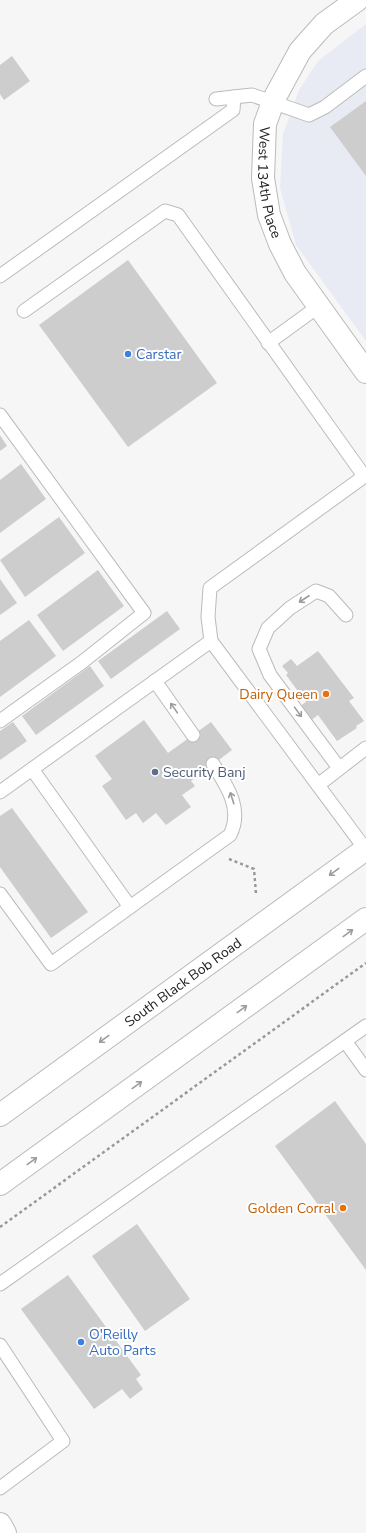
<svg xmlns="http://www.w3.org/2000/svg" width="366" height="1533" font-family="'Nunito Sans',sans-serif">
	<rect width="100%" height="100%" fill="#f6f6f7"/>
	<path fill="#e9ebf4" d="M366 24V341L296 245 280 188 283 134 299 90 318 61Z"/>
	<g fill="#cecdce">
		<path d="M12 56 30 81 4 100 0 94V65Z"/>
		<path d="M366 101V176L330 127Z"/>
		<path d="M128 260 217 383 128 447 39 325Z"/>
		<path d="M0 435 7 446 0 451Z"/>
		<path d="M21 464 46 499 0 533V480Z"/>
		<path d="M59 517 85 553 25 597 0 560Z"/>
		<path d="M98 570 124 606 63 651 37 615Z"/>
		<path d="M0 579 17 603 0 615Z"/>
		<path d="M167 611 180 629 111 679 98 661Z"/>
		<path d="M29 620 56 656 0 697V641Z"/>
		<path d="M318 651 354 698 349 701 364 721 356 726 357 728 337 741 318 715 301 728 290 713 306 702 286 675 288 673 282 666 291 659 297 666Z"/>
		<path d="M90 666 104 686 36 735 22 716Z"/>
		<path d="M144 720 168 753 211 722 232 750 191 781 195 786 182 795 191 807 166 825 156 813 143 823 136 813 126 820 102 786 112 779 95 756Z"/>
		<path d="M13 722 27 741 0 760V731Z"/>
		<path d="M12 808 88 912 51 938 0 867V816Z"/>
		<path d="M335 1101 366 1144V1270L275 1146Z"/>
		<path d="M137 1224 190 1299 145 1331 92 1256Z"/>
		<path d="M68 1275 141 1375 136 1379 143 1389 130 1399 122 1389 94 1409 21 1309Z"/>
	</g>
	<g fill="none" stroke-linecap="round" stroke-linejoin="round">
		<g stroke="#bbbbbc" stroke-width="15">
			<g id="service">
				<path d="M216 99 252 95 309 115 325 107 366 76"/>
				<path d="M0 276 233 110 234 97"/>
				<path d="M24 311 165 211 178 215 364 476"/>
				<path d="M268 343 319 306"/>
				<path d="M0 415 144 613 81 663 0 721"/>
				<path d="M366 475 210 588 208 617 211 641 366 850"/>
				<path d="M155 681 193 735"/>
				<path d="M339 768 270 675 259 649 268 628 290 608 316 591 329 596 346 615"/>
				<path d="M32 769 130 907 230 835C243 809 227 786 213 764"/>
				<path d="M318 785 366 748"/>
				<path d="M0 792 211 641"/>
				<path d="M0 894 51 964 130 907"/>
				<path d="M345 1041 366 1070"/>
				<path d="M0 1284 366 1026"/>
				<path d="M0 1345 63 1441 0 1488"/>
			</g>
		</g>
		<g stroke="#bbbbbc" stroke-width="24">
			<g id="minor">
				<path id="s1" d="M357 0 324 24 300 51 274 99 265 124 263 178 269 215 280 244 295 273 366 372"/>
			</g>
		</g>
		<g stroke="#bbbbbc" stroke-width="24">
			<path id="tertiary" d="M0 1524 5 1533"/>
		</g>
		<g stroke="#bbbbbc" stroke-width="24">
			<g id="secondary">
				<path id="s2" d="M0 1115 366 849"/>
				<path d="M0 1184 366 919"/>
			</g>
		</g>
		<g stroke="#989899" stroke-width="2.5" stroke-dasharray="3 3" stroke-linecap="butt">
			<path d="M229 859 254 869 256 894"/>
			<path d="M0 1227 366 963"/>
		</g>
		<use href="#service" stroke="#fff" stroke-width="13"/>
		<use href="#minor" stroke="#fff" stroke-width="22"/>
		<use href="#tertiary" stroke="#fff" stroke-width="22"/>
		<use href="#secondary" stroke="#fff" stroke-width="22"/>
	</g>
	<defs><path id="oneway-shaft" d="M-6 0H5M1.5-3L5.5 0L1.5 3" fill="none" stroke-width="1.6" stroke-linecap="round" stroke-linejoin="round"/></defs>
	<g stroke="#9c9c9c">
		<use href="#oneway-shaft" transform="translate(304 599) rotate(147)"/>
		<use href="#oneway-shaft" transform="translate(174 708) rotate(-125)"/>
		<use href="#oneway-shaft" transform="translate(298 712) rotate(54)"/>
		<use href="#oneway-shaft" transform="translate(232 798) rotate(-108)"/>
		<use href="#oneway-shaft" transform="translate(334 872) rotate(144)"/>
		<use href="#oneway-shaft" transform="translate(348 933) rotate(-36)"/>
		<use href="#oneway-shaft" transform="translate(242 1009) rotate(-36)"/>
		<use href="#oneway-shaft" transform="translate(104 1039) rotate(144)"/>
		<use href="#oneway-shaft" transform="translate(137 1085) rotate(-36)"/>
		<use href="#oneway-shaft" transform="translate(32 1161) rotate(-36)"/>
	</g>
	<g fill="#3f7fe0" stroke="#fff" stroke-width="1.5">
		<circle cx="128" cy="354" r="4"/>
		<circle cx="81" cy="1342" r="4"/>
	</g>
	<g fill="#e8710a" stroke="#fff" stroke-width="1.5">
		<circle cx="326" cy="694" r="4"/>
		<circle cx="343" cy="1208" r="4"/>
	</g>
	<circle fill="#5c6f8a" stroke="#fff" stroke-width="1.5" cx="155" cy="772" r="4"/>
	<g text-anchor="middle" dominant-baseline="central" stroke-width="4" stroke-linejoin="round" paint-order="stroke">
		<g font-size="14" fill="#232323" stroke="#fff">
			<text stroke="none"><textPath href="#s1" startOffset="217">West 134th Place</textPath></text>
			<text stroke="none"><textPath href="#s2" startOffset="226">South Black Bob Road</textPath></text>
		</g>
		<g font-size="14" fill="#366cbe" stroke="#fff" text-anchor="start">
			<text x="136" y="354">Carstar</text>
			<text x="89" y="1334">O'Reilly<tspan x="89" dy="16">Auto Parts</tspan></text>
		</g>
		<g font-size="14" fill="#c56008" stroke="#fff" text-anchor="end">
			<text x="318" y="694">Dairy Queen</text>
			<text x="335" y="1208">Golden Corral</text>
		</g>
		<g font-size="14" fill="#4e5e75" stroke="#fff" text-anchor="start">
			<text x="163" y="772">Security Banj</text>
		</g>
	</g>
</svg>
